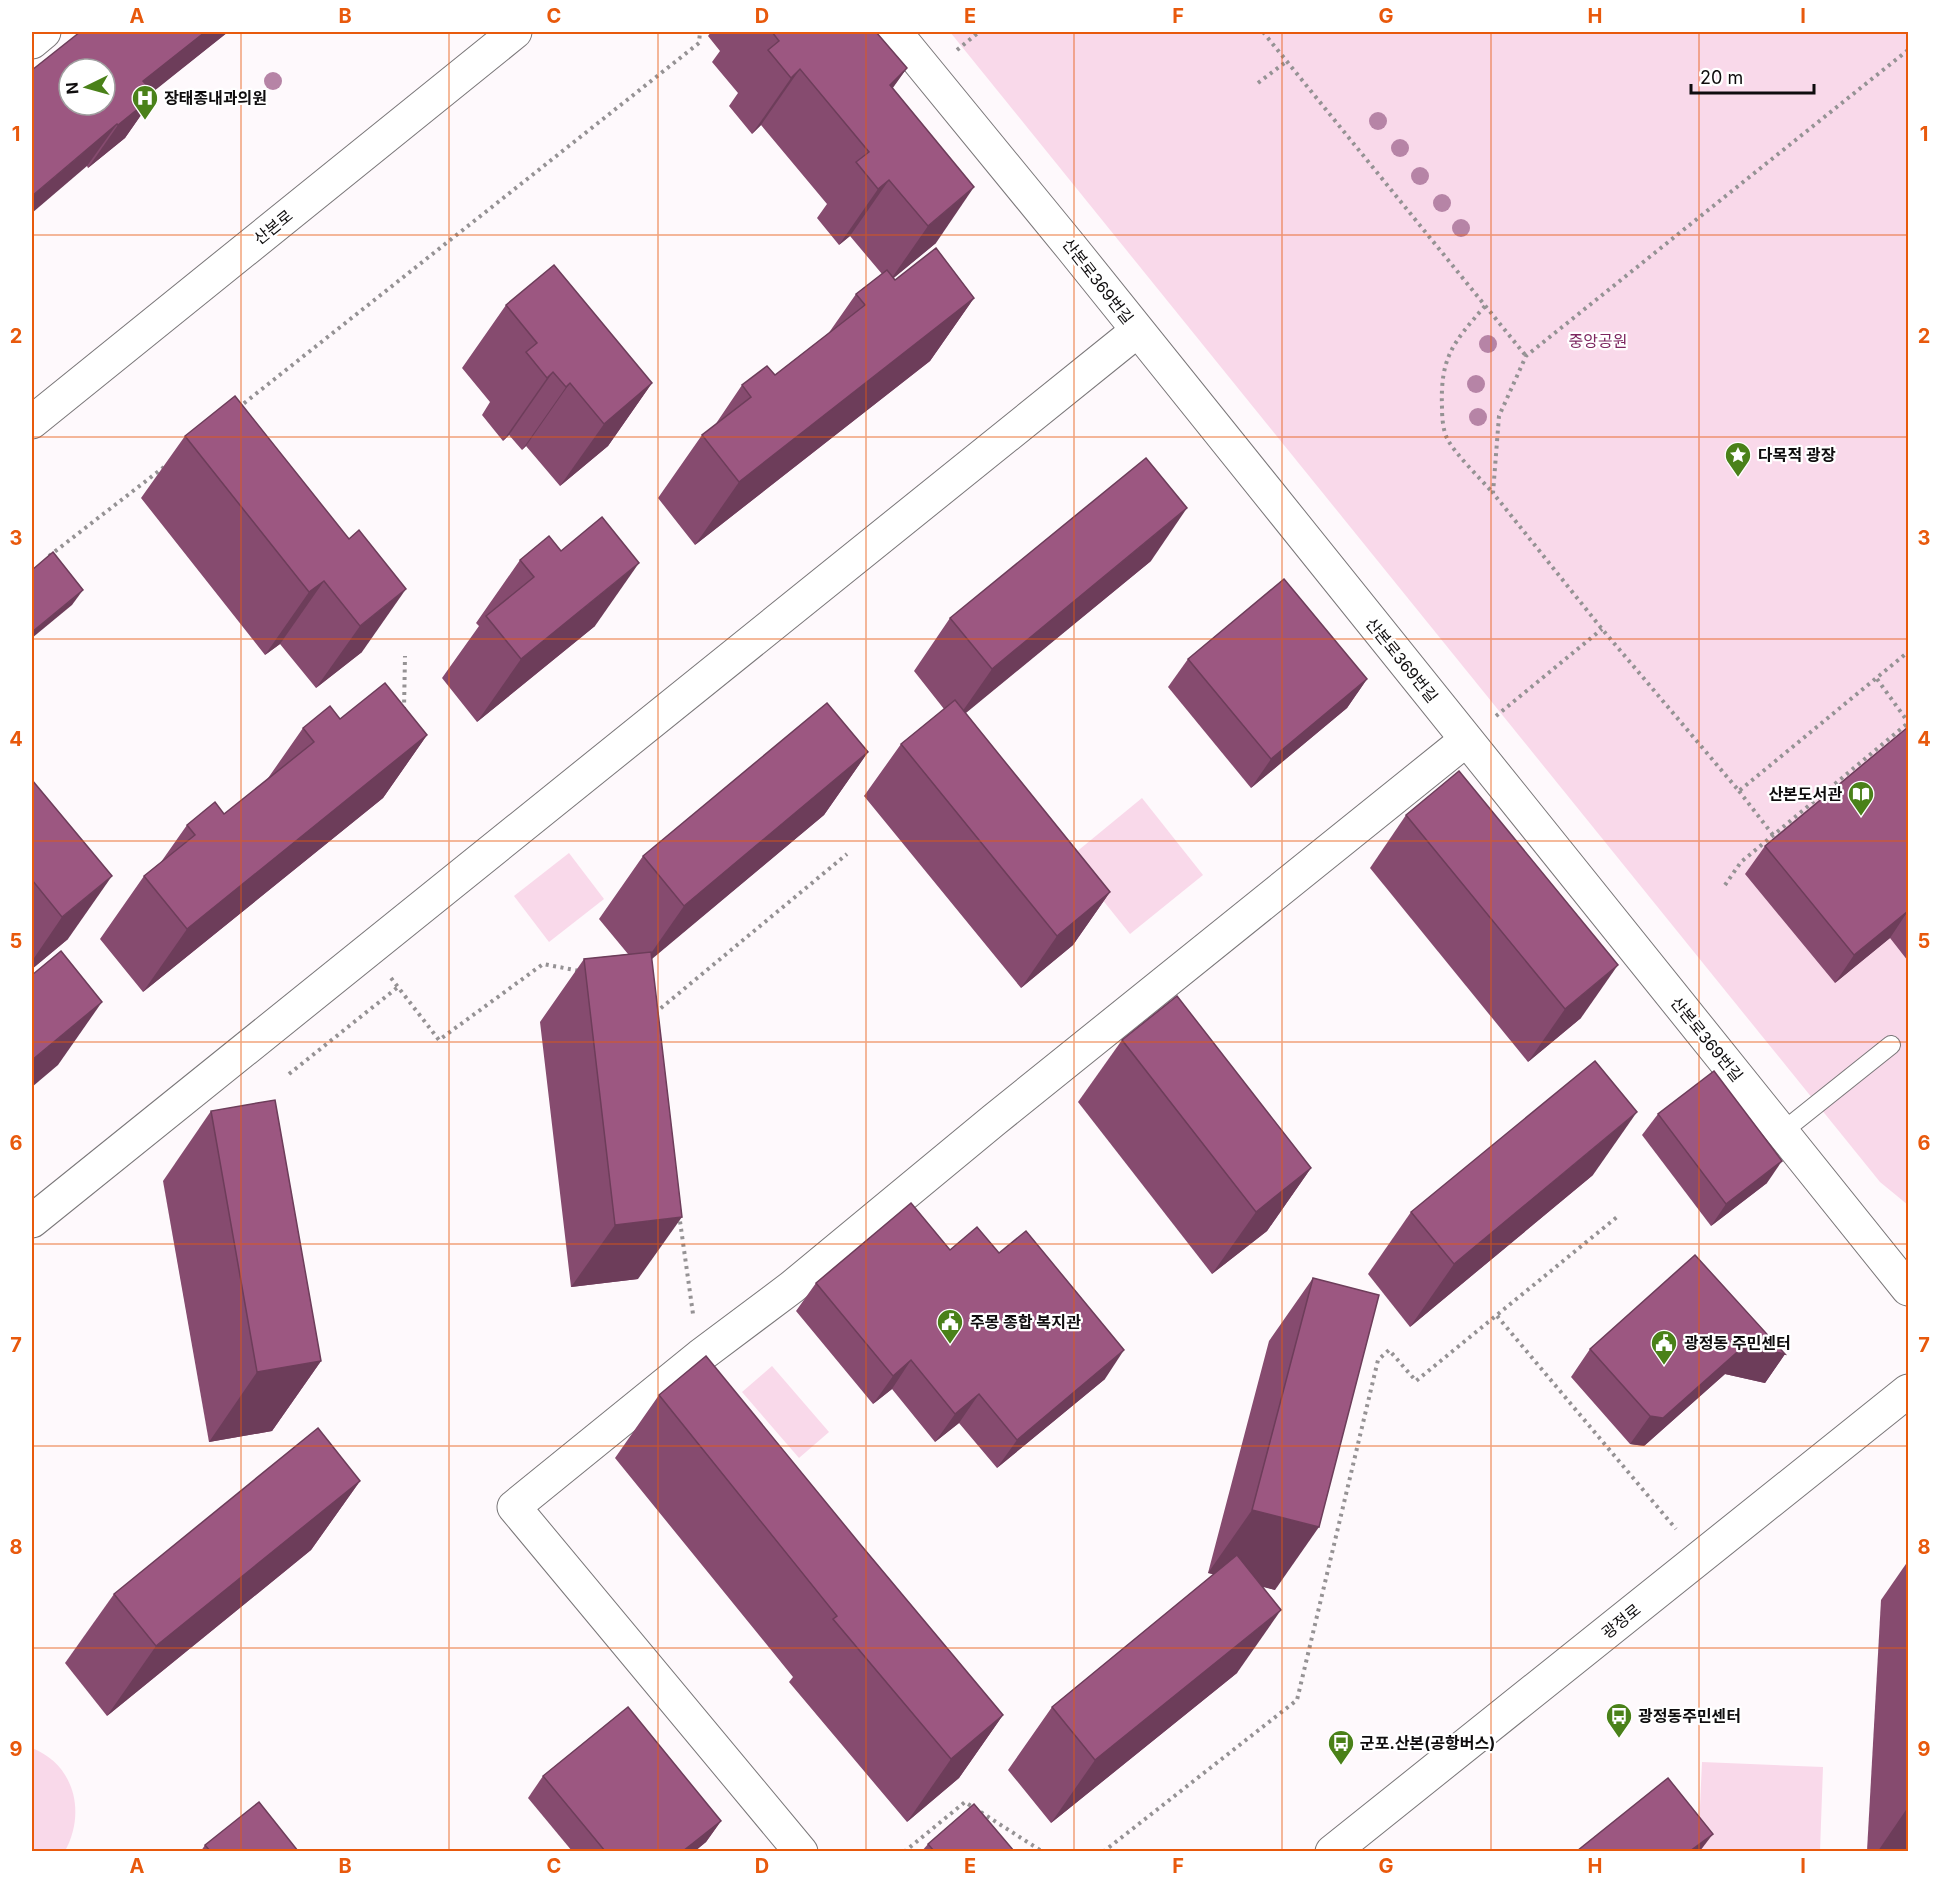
<svg xmlns="http://www.w3.org/2000/svg" width="1940" height="1883" font-family="Inter,'Noto Sans KR',sans-serif">
	<rect width="100%" height="100%" fill="#fef9fc"/>
	<g fill="#f9d9ea">
		<path d="M950 32H1908V1205L1880 1182Z"/>
		<path d="M1142 798 1203 875 1130 934 1069 858Z"/>
		<path d="M569 853 604 899 549 942 514 896Z"/>
		<path d="M772 1366 829 1432 799 1458 742 1392Z"/>
		<path d="M32 1748C75 1765 86 1813 65 1851H32Z"/>
		<path d="M1702 1762 1823 1767 1820 1851 1698 1852Z"/>
	</g>
	<g fill="none" stroke-linecap="round" stroke-linejoin="round">
		<g stroke="#7a7779" stroke-width="20">
			<path id="service" d="M1782 1132 1891 1045"/>
		</g>
		<g stroke="#7a7779" stroke-width="35">
			<g id="minor">
				<path d="M895 32 1071 247 1908 1289"/>
				<path d="M32 42 44 32"/>
				<path d="M32 1221 1137 331"/>
				<path d="M801 1852 514 1507 700 1356 792 1287 994 1120 1466 740"/>
			</g>
		</g>
		<g stroke="#7a7779" stroke-width="35">
			<g id="tertiary">
				<path d="M32 422 515 32"/>
				<path d="M1332 1852 1908 1391"/>
			</g>
		</g>
		<g stroke="#959294" stroke-width="4" stroke-dasharray="3 4.5" stroke-linecap="butt">
			<path d="M1263 32 1526 356"/>
			<path d="M957 50 979 32"/>
			<path d="M1908 50 1526 356 1499 416 1493 493 1602 629 1739 791 1908 652"/>
			<path d="M1258 83 1287 61"/>
			<path d="M1485 306C1453 343 1440 357 1442 408 1442 417 1443 432 1448 440 1456 455 1480 478 1493 493"/>
			<path d="M238 408 699 43 700 32"/>
			<path d="M49 556 164 467"/>
			<path d="M1877 679 1908 722"/>
			<path d="M404 710 405 656"/>
			<path d="M1496 716 1602 629"/>
			<path d="M1739 791 1773 835"/>
			<path d="M1725 885 1741 862 1908 723"/>
			<path d="M391 978 439 1040 543 964 580 971"/>
			<path d="M655 1013 847 854"/>
			<path d="M289 1074 398 987"/>
			<path d="M679 1214 693 1314"/>
			<path d="M1497 1316 1676 1529"/>
			<path d="M904 1852 965 1802 1043 1852"/>
			<path d="M1103 1852 1297 1700 1378 1360 1389 1350 1416 1381 1617 1217"/>
		</g>
		<use href="#service" stroke="#fff" stroke-width="18"/>
		<use href="#minor" stroke="#fff" stroke-width="33"/>
		<use href="#tertiary" stroke="#fff" stroke-width="33"/>
	</g>
	<g fill="#b684a6">
		<circle cx="273" cy="81" r="9"/>
		<circle cx="1378" cy="121" r="9"/>
		<circle cx="1400" cy="148" r="9"/>
		<circle cx="1420" cy="176" r="9"/>
		<circle cx="1442" cy="203" r="9"/>
		<circle cx="1461" cy="228" r="9"/>
		<circle cx="1488" cy="344" r="9"/>
		<circle cx="1476" cy="384" r="9"/>
		<circle cx="1478" cy="417" r="9"/>
	</g>
	<g fill="#864b6f">
		<path d="M80 32H228L152 92 155 95 125 138 88 168 87 166Z"/>
		<path d="M711 32H876L907 68 892 88 936 243 893 278 895 280 974 298 930 361 695 545 658 498 702 435 715 425 742 385 775 375 828 334 856 294 882 274 850 236 839 245 817 218 827 204 761 125 752 134 729 106 738 93 712 62 720 51 708 36Z"/>
		<path d="M506 305 652 383 608 446 560 486 526 446 522 450 509 435 503 441 482 415 490 402 462 368Z"/>
		<path d="M185 436 349 539 359 530 362 652 316 688 280 644 265 655 141 498Z"/>
		<path d="M520 560 595 626 477 722 442 678 479 626 476 623Z"/>
		<path d="M1151 561 965 713 1110 892 1073 945 1021 988 864 796 901 744 944 709 914 671 950 618Z"/>
		<path d="M1188 659 1367 679 1347 708 1251 788 1168 687Z"/>
		<path d="M340 719 427 735 383 798 143 992 100 939 144 876 161 862 187 825 224 814 266 781 303 728Z"/>
		<path d="M1908 727V961L1890 938 1835 983 1745 874 1765 846Z"/>
		<path d="M868 752 824 815 651 959 638 1279 571 1287 540 1022 584 959 628 954 599 919 643 856Z"/>
		<path d="M32 780 68 939 32 969Z"/>
		<path d="M1406 815 1581 1018 1528 1062 1370 868Z"/>
		<path d="M1122 1040 1311 1168 1267 1231 1212 1274 1078 1102Z"/>
		<path d="M211 1111 321 1361 272 1431 209 1442 163 1181Z"/>
		<path d="M1658 1114 1767 1183 1711 1226 1642 1135Z"/>
		<path d="M1593 1175 1410 1327 1368 1274 1411 1212Z"/>
		<path d="M950 1250 1105 1379 997 1468 959 1423 935 1442 892 1389 873 1404 796 1311 816 1283Z"/>
		<path d="M1313 1278 1275 1590 1262 1586 1237 1673 1051 1823 1008 1770 1052 1707 1214 1574 1208 1573 1269 1341Z"/>
		<path d="M1590 1349 1785 1354 1765 1383 1725 1374 1644 1446 1630 1444 1571 1377Z"/>
		<path d="M659 1395 860 1544 1003 1715 959 1778 907 1822 789 1682 793 1677 615 1458Z"/>
		<path d="M360 1481 311 1550 107 1716 65 1663 114 1594Z"/>
		<path d="M1908 1561V1851H1867L1881 1600Z"/>
		<path d="M543 1776 721 1821 706 1842 695 1851H572L528 1798Z"/>
		<path d="M928 1844 1014 1851H922Z"/>
		<path d="M205 1845 298 1851H201Z"/>
	</g>
	<g fill="#6d3d5a">
		<path d="M205 32H228L114 123 143 81Z"/>
		<path d="M907 68 868 123 890 85Z"/>
		<path d="M800 69 761 125 752 134 791 78Z"/>
		<path d="M155 95 125 138 88 168 118 125Z"/>
		<path d="M117 124 87 166 32 213V196Z"/>
		<path d="M889 180 850 236 839 245 878 189Z"/>
		<path d="M974 187 936 243 889 282 928 226Z"/>
		<path d="M974 298 930 361 695 545 739 482Z"/>
		<path d="M553 372 509 435 503 441 547 378Z"/>
		<path d="M570 383 526 446 522 450 566 387Z"/>
		<path d="M652 383 608 446 560 486 604 424Z"/>
		<path d="M1187 508 1151 561 955 722 992 669Z"/>
		<path d="M639 563 595 626 477 722 521 659Z"/>
		<path d="M324 581 280 644 265 655 309 592Z"/>
		<path d="M406 589 362 652 316 688 360 626Z"/>
		<path d="M83 590 72 605 32 638V632Z"/>
		<path d="M1367 679 1347 708 1251 788 1271 759Z"/>
		<path d="M427 735 383 798 143 992 187 929Z"/>
		<path d="M868 752 824 815 640 969 684 906Z"/>
		<path d="M112 876 68 939 32 969V961L62 917Z"/>
		<path d="M1110 892 1073 945 1021 988 1057 936Z"/>
		<path d="M1908 911 1890 938 1835 983 1854 955Z"/>
		<path d="M1618 965 1581 1018 1528 1062 1565 1009Z"/>
		<path d="M102 1002 58 1065 32 1087V1060Z"/>
		<path d="M1637 1112 1593 1175 1410 1327 1454 1264Z"/>
		<path d="M1782 1161 1767 1183 1711 1226 1726 1204Z"/>
		<path d="M1311 1168 1267 1231 1212 1274 1256 1212Z"/>
		<path d="M682 1217 638 1279 571 1287 615 1225Z"/>
		<path d="M1744 1346 1785 1354 1765 1383 1725 1374 1644 1446 1630 1444 1650 1416Z"/>
		<path d="M1124 1350 1105 1379 997 1468 1017 1440Z"/>
		<path d="M911 1360 892 1389 873 1404 893 1376Z"/>
		<path d="M321 1361 272 1431 209 1442 257 1372Z"/>
		<path d="M979 1394 959 1423 935 1442 955 1414Z"/>
		<path d="M360 1481 311 1550 107 1716 156 1646Z"/>
		<path d="M1252 1510 1319 1527 1275 1590 1208 1573Z"/>
		<path d="M1281 1610 1237 1673 1051 1823 1095 1760Z"/>
		<path d="M1003 1715 959 1778 907 1822 951 1759Z"/>
		<path d="M1908 1807V1851H1878Z"/>
		<path d="M721 1821 706 1842 695 1851H683Z"/>
		<path d="M1713 1834 1700 1851H1690Z"/>
	</g>
	<g fill="#9c5781" stroke="#6d3d5a" stroke-width="1.5" fill-rule="evenodd">
		<path d="M80 32H205L143 81 155 95 118 125 117 124 32 196V70ZM69 69H105V105H69Z"/>
		<path d="M772 32H876L907 68 890 85 974 187 928 226 889 180 878 189 856 162 869 152 800 69 791 78 768 50 779 41Z"/>
		<path d="M936 248 974 298 739 482 702 435 751 397 742 385 767 366 775 375 865 305 856 294 887 270 895 280Z"/>
		<path d="M554 265 652 383 604 424 570 383 566 387 553 372 547 378 526 352 537 343 506 305Z"/>
		<path d="M235 396 349 539 359 530 406 589 360 626 324 581 309 592 185 436Z"/>
		<path d="M1146 458 1187 508 992 669 950 618Z"/>
		<path d="M602 517 639 563 521 659 486 616 534 577 520 560 549 536 561 551Z"/>
		<path d="M53 552 83 590 32 632V570Z"/>
		<path d="M1284 579 1367 679 1271 759 1188 659Z"/>
		<path d="M385 683 427 735 187 929 144 876 195 835 187 825 215 802 224 814 314 742 303 728 330 706 340 719Z"/>
		<path d="M955 700 1110 892 1057 936 901 744Z"/>
		<path d="M827 703 868 752 684 906 643 856Z"/>
		<path d="M1908 727V911L1854 955 1765 846Z"/>
		<path d="M1459 771 1618 965 1565 1009 1406 815Z"/>
		<path d="M32 780 112 876 62 917 32 880Z"/>
		<path d="M61 951 102 1002 32 1060V975Z"/>
		<path d="M651 952 682 1217 615 1225 584 959Z"/>
		<path d="M1177 996 1311 1168 1256 1212 1122 1040Z"/>
		<path d="M1595 1061 1637 1112 1454 1264 1411 1212Z"/>
		<path d="M1714 1071 1782 1161 1726 1204 1658 1114Z"/>
		<path d="M275 1100 321 1361 257 1372 211 1111Z"/>
		<path d="M911 1203 950 1250 977 1227 999 1253 1026 1231 1124 1350 1017 1440 979 1394 955 1414 911 1360 893 1376 816 1283Z"/>
		<path d="M1695 1255 1785 1354 1744 1346 1663 1418 1650 1416 1590 1349Z"/>
		<path d="M1313 1278 1379 1295 1319 1527 1252 1510Z"/>
		<path d="M706 1356 860 1544 1003 1715 951 1759 833 1619 837 1616 659 1395Z"/>
		<path d="M318 1428 360 1481 156 1646 114 1594Z"/>
		<path d="M1237 1555 1281 1610 1095 1760 1052 1707Z"/>
		<path d="M628 1707 721 1821 683 1851H605L543 1776Z"/>
		<path d="M1668 1778 1713 1834 1690 1851H1577Z"/>
		<path d="M259 1802 298 1851H210L205 1845Z"/>
		<path d="M974 1804 1014 1851H934L928 1844Z"/>
	</g>
	<path fill="none" stroke="#e8590c" stroke-width="1.5" stroke-opacity="0.55" d="M241 32V1852M449 32V1852M658 32V1852M866 32V1852M1074 32V1852M1282 32V1852M1491 32V1852M1699 32V1852M32 235H1908M32 437H1908M32 639H1908M32 841H1908M32 1042H1908M32 1244H1908M32 1446H1908M32 1648H1908"/>
	<defs>
		<g id="hospital-pin" transform="scale(1.35)"><path d="M0 17L-7.5 6A9.5 9.5 0 1 1 7.5 6Z" fill="#4a8119" stroke="#fff"/><path d="M-5-5h3v3.5h4V-5h3V5h-3V1.5h-4V5h-3Z" fill="#fff"/></g>
		<g id="sight-pin" transform="scale(1.35)"><path d="M0 17L-7.5 6A9.5 9.5 0 1 1 7.5 6Z" fill="#4a8119" stroke="#fff"/><path d="M0-6L1.8-2.2L6-1.7L2.9 1.2L3.7 5.4L0 3.3L-3.7 5.4L-2.9 1.2L-6-1.7L-1.8-2.2Z" fill="#fff"/></g>
		<g id="library-pin" transform="scale(1.35)"><path d="M0 17L-7.5 6A9.5 9.5 0 1 1 7.5 6Z" fill="#4a8119" stroke="#fff"/><path d="M-6-4Q-3-5.5-.7-3.5V5Q-3 3-6 4ZM6-4Q3-5.5 .7-3.5V5Q3 3 6 4Z" fill="#fff"/></g>
		<g id="civic-pin" transform="scale(1.35)"><path d="M0 17L-7.5 6A9.5 9.5 0 1 1 7.5 6Z" fill="#4a8119" stroke="#fff"/><path d="M-.6-6.5H3V-4.5H.6V-3L4-1V1h2V6H-6V1h2V-1L-.6-3ZM-1.2 2.5V6h2.4V2.5Z" fill="#fff"/></g>
		<g id="bus-pin" transform="scale(1.35)"><path d="M0 17L-7.5 6A9.5 9.5 0 1 1 7.5 6Z" fill="#4a8119" stroke="#fff"/><path d="M-5-6H5V4H4V6H2V4H-2V6H-4V4H-5ZM-3.5-4V0h7V-4ZM-3.5 1.2v1.5H-2V1.2ZM2 1.2v1.5H3.5V1.2Z" fill="#fff"/></g>
	</defs>
	<g fill-rule="evenodd">
		<use href="#hospital-pin" x="145" y="98"/>
		<use href="#sight-pin" x="1738" y="455"/>
		<use href="#library-pin" x="1861" y="794"/>
		<use href="#civic-pin" x="950" y="1322"/>
		<use href="#civic-pin" x="1664" y="1343"/>
		<use href="#bus-pin" x="1619" y="1716"/>
		<use href="#bus-pin" x="1341" y="1743"/>
	</g>
	<g text-anchor="middle" dominant-baseline="central" stroke-width="4.5" stroke-linejoin="round" paint-order="stroke">
		<g font-size="16" font-weight="bold" fill="#0f0d0e" stroke="#fff" text-anchor="start">
			<text x="164" y="98">장태종내과의원</text>
			<text x="1758" y="455">다목적 광장</text>
			<text x="1842" y="794" text-anchor="end">산본도서관</text>
			<text x="970" y="1322">주몽 종합 복지관</text>
			<text x="1684" y="1343">광정동 주민센터</text>
			<text x="1638" y="1716">광정동주민센터</text>
			<text x="1360" y="1743">군포.산본(공항버스)</text>
		</g>
		<g font-size="16" fill="#0f0d0e" stroke="#fff">
			<text transform="translate(273 227) rotate(-39)">산본로</text>
			<text transform="translate(1098 281) rotate(52)">산본로369번길</text>
			<text transform="translate(1402 660) rotate(51)">산본로369번길</text>
			<text transform="translate(1707 1039) rotate(51)">산본로369번길</text>
			<text transform="translate(1621 1621) rotate(-39)">광정로</text>
		</g>
		<g font-size="16" fill="#7c255f" stroke="#fff">
			<text x="1598" y="341">중앙공원</text>
		</g>
	</g>
	<rect width="1940" height="1883" fill="none" stroke="#ffffff" stroke-width="66"/>
	<g transform="translate(87 87) rotate(265)"><circle r="28" fill="#ffffff" stroke="#9f9e9f" stroke-width="1.5"/>
	<path d="M0-4.5L10 22L0 15L-10 22Z" fill="#4a8119"/>
	<text y="-9" font-size="16" font-weight="bold" text-anchor="middle" fill="#0f0d0e">N</text>
	</g>
	<path d="M1691 84v9h123v-9" fill="none" stroke="#0f0d0e" stroke-width="3"/>
	<text x="1700" y="84" font-size="18" fill="#0f0d0e" stroke="#ffffff" stroke-width="4.5" paint-order="stroke">20 m</text>
	<rect x="33" y="33" width="1874" height="1817" fill="none" stroke="#e8590c" stroke-width="2"/>
	<g font-size="20" text-anchor="middle" font-weight="bold" fill="#e8590c">
		<text x="137" y="23">A</text>
		<text x="345" y="23">B</text>
		<text x="554" y="23">C</text>
		<text x="762" y="23">D</text>
		<text x="970" y="23">E</text>
		<text x="1178" y="23">F</text>
		<text x="1386" y="23">G</text>
		<text x="1595" y="23">H</text>
		<text x="1803" y="23">I</text>
		<text x="16" y="141">1</text>
		<text x="1924" y="141">1</text>
		<text x="16" y="343">2</text>
		<text x="1924" y="343">2</text>
		<text x="16" y="545">3</text>
		<text x="1924" y="545">3</text>
		<text x="16" y="746">4</text>
		<text x="1924" y="746">4</text>
		<text x="16" y="948">5</text>
		<text x="1924" y="948">5</text>
		<text x="16" y="1150">6</text>
		<text x="1924" y="1150">6</text>
		<text x="16" y="1352">7</text>
		<text x="1924" y="1352">7</text>
		<text x="16" y="1554">8</text>
		<text x="1924" y="1554">8</text>
		<text x="16" y="1756">9</text>
		<text x="1924" y="1756">9</text>
		<text x="137" y="1873">A</text>
		<text x="345" y="1873">B</text>
		<text x="554" y="1873">C</text>
		<text x="762" y="1873">D</text>
		<text x="970" y="1873">E</text>
		<text x="1178" y="1873">F</text>
		<text x="1386" y="1873">G</text>
		<text x="1595" y="1873">H</text>
		<text x="1803" y="1873">I</text>
	</g>
</svg>
